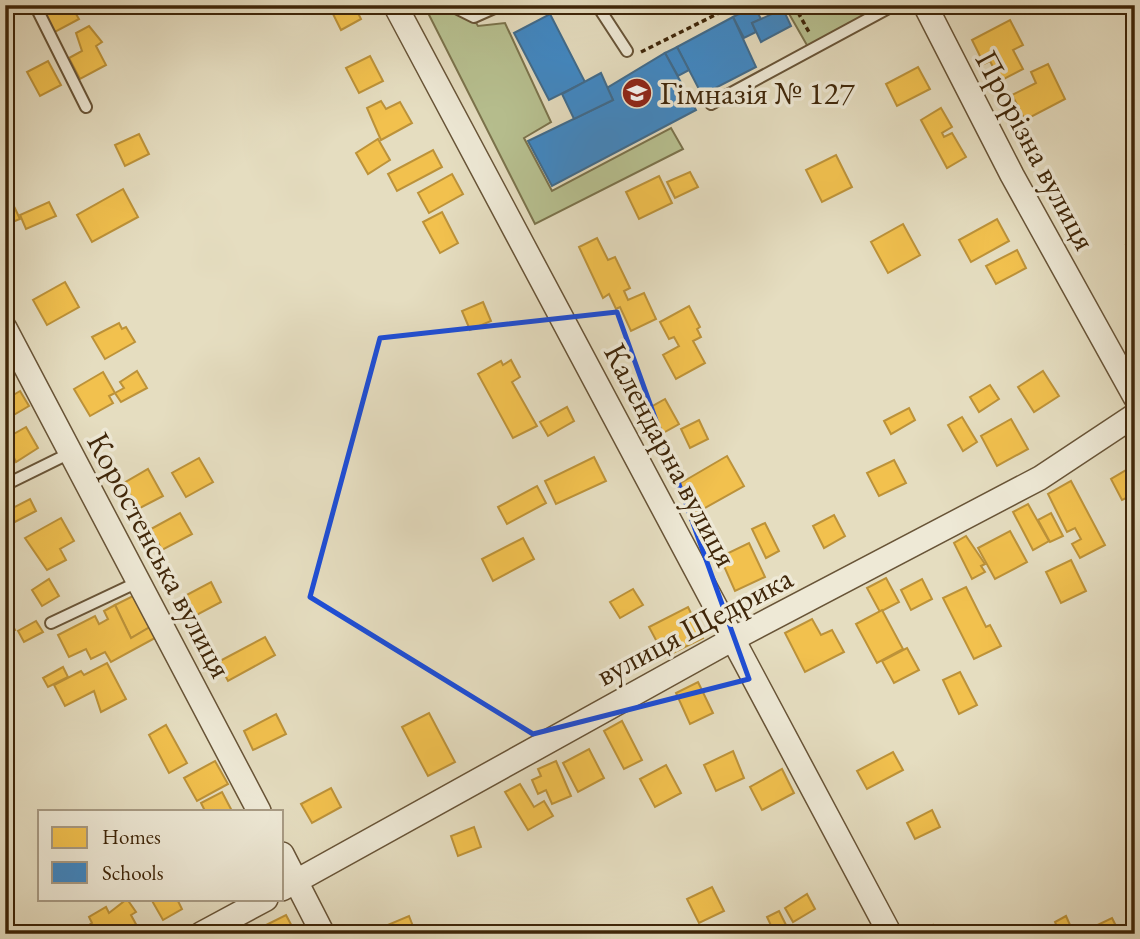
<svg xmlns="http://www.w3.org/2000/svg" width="1140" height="939" font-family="'EB Garamond',serif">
	<rect width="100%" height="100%" fill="#e5ddc0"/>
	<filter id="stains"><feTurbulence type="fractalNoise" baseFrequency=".00286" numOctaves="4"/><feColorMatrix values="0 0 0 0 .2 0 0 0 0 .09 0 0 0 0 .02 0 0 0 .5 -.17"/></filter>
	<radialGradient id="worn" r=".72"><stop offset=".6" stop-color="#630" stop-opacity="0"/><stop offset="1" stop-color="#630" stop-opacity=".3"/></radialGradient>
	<g fill="#b7c090" stroke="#7b734c" stroke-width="2">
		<path d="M424 5H465L478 26 505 23 551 122 524 138 552 191 671 128 683 149 535 224Z"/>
		<path d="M784 5H876L878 8 808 47Z"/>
	</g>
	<g fill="#f2c14e" stroke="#bc9239" stroke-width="2">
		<path d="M39 5H75L72 7 79 19 53 33Z"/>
		<path d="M346 5H354L361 19 341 30 332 12Z"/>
		<path d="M1010 20 1023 45 1013 50 1023 69 1000 81 990 61 984 64 972 40Z"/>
		<path d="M89 26 102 42 96 46 106 65 80 79 69 58 82 51 76 33Z"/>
		<path d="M370 56 383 81 359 93 346 68Z"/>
		<path d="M48 61 61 85 40 96 27 72Z"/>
		<path d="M1048 64 1065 99 1025 120 1012 95 1036 83 1031 72Z"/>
		<path d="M918 67 930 89 897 106 886 84Z"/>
		<path d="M381 101 386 109 400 102 412 123 381 140 367 108Z"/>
		<path d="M941 108 952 127 942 133 944 137 952 133 966 157 947 168 921 120Z"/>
		<path d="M139 134 149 154 125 166 115 145Z"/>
		<path d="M378 139 390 160 368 174 356 153Z"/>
		<path d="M433 150 442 167 397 191 388 174Z"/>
		<path d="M836 155 852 187 822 202 806 170Z"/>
		<path d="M690 172 698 187 675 198 667 182Z"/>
		<path d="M452 174 463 194 429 213 418 193Z"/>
		<path d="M659 176 672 203 639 219 626 192Z"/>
		<path d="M123 189 138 217 92 242 77 215Z"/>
		<path d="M5 195 8 201 11 200 20 219 5 225Z"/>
		<path d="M49 202 56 216 26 229 20 215Z"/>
		<path d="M442 212 458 243 440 253 423 222Z"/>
		<path d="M997 219 1009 241 971 262 959 240Z"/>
		<path d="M903 224 920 255 888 273 871 242Z"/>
		<path d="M597 238 608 260 615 257 630 288 624 291 628 300 644 293 656 319 631 331 620 307 616 309 609 294 603 298 579 247Z"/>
		<path d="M1135 240V262L1126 245Z"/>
		<path d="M1017 250 1026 268 996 284 986 266Z"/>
		<path d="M65 282 79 307 47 325 33 300Z"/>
		<path d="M483 302 491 321 470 330 462 311Z"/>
		<path d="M689 306 700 327 697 329 701 337 693 341 705 363 676 379 663 355 679 346 674 337 669 339 660 322Z"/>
		<path d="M119 323 122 329 126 327 135 342 105 359 92 337Z"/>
		<path d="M511 360 520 377 512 382 537 426 513 438 478 374 501 361 503 365Z"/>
		<path d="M137 371 147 388 121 402 115 393 124 388 120 382Z"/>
		<path d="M1043 371 1059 396 1034 412 1018 387Z"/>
		<path d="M103 372 115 393 109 396 113 403 90 416 74 389Z"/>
		<path d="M990 385 999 399 979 412 970 397Z"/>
		<path d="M20 391 29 406 5 420V400Z"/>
		<path d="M665 399 679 424 656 437 642 412Z"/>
		<path d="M567 407 574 421 548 436 540 422Z"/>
		<path d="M909 408 915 420 891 434 884 421Z"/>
		<path d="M962 417 977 442 963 451 948 425Z"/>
		<path d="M1011 419 1028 449 997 466 981 436Z"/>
		<path d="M699 420 708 439 690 448 681 429Z"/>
		<path d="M26 427 38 448 16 462 5 439Z"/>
		<path d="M727 456 744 486 696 513 679 484Z"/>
		<path d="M594 457 606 481 556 504 545 481Z"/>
		<path d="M199 458 213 482 186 497 172 473Z"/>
		<path d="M894 460 906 483 879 496 867 473Z"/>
		<path d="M148 469 163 496 138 509 124 483Z"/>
		<path d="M1128 469 1135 482V494L1122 500 1111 479Z"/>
		<path d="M1071 481 1105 545 1080 558 1072 544 1081 539 1075 528 1067 532 1048 494Z"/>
		<path d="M537 486 546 503 507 524 498 507Z"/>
		<path d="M30 499 36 511 5 527V512Z"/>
		<path d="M1028 504 1049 541 1033 550 1013 512Z"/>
		<path d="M180 513 192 534 162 550 151 529Z"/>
		<path d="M1051 513 1063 536 1050 542 1038 520Z"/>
		<path d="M834 515 845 536 824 548 813 526Z"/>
		<path d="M61 518 74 541 60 549 66 560 47 570 25 538Z"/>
		<path d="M765 523 779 551 766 558 752 529Z"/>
		<path d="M1010 531 1027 562 995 579 978 548Z"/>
		<path d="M966 536 985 564 981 566 985 572 972 579 954 543Z"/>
		<path d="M523 538 534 559 493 581 482 559Z"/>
		<path d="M749 543 765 577 735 591 720 557Z"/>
		<path d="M1071 560 1086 591 1061 603 1046 572Z"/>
		<path d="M886 578 899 602 880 612 867 588Z"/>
		<path d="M49 579 59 596 42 606 32 590Z"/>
		<path d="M922 579 932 599 911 610 901 590Z"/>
		<path d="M211 582 221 602 191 618 181 598Z"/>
		<path d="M966 587 986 627 990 625 1001 646 974 659 943 598Z"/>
		<path d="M633 589 643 605 620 618 610 602Z"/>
		<path d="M133 596 150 627 131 638 115 605Z"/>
		<path d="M115 605 131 638 150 627 155 638 111 662 105 652 91 659 86 649 69 657 58 635 95 616 99 624 108 619 104 611Z"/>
		<path d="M688 607 703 638 665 657 649 627Z"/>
		<path d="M5 610 15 630 5 635Z"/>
		<path d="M882 610 903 649 877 663 856 624Z"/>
		<path d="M812 619 821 635 832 630 844 652 805 672 785 633Z"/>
		<path d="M36 621 43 632 24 642 18 631Z"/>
		<path d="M265 637 275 655 228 681 218 662Z"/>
		<path d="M907 648 919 670 894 683 882 661Z"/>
		<path d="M107 663 126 699 101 712 94 691 65 706 54 685 81 671 84 675Z"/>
		<path d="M63 667 68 677 48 687 43 678Z"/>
		<path d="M960 672 977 705 959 714 943 680Z"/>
		<path d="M698 682 713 713 690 724 676 693Z"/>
		<path d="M429 713 455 762 428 776 402 727Z"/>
		<path d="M276 714 286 734 253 750 244 731Z"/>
		<path d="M622 721 642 760 624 769 604 731Z"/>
		<path d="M166 725 187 763 169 773 149 735Z"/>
		<path d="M589 749 604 778 578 792 563 763Z"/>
		<path d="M733 751 744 778 716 791 704 765Z"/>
		<path d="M893 752 903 770 867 789 857 771Z"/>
		<path d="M215 761 228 784 197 801 184 778Z"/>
		<path d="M556 761 571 796 552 804 546 790 538 794 532 780 541 776 538 769Z"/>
		<path d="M666 765 681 793 655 807 640 779Z"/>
		<path d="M782 769 794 793 762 810 750 787Z"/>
		<path d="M520 784 534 807 544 801 553 816 528 830 505 792Z"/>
		<path d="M331 788 341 807 312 823 301 804Z"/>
		<path d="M222 792 232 811H205L201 803Z"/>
		<path d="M932 810 940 827 915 839 907 823Z"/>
		<path d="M474 827 481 847 458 856 451 836Z"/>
		<path d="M712 887 724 911 699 923 687 899Z"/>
		<path d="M807 894 815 909 793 922 785 908Z"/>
		<path d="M127 899 136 912 131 915 138 928 129 934H75L92 923 89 917 106 907 109 913Z"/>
		<path d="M151 899H177L182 909 163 920Z"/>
		<path d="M779 911 788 929 775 934 767 917Z"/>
		<path d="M286 915 296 934H263L260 928Z"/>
		<path d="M409 916 416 934H372L371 932Z"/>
		<path d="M1066 916 1074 934H1060L1055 922Z"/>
		<path d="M1112 918 1120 934H1089L1087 930Z"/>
		<path d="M933 925 938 934H918Z"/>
	</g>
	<g fill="#3f88c5" stroke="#3f6b8d" stroke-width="2">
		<path d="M754 6 761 19 752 23 756 32 744 38 733 17Z"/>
		<path d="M783 9 791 26 761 42 752 23Z"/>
		<path d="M550 14 585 82 549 100 514 33Z"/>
		<path d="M733 17 756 67 702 95 677 47Z"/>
		<path d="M677 47 689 70 678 76 665 53Z"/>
		<path d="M665 53 696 110 552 186 528 141 613 100 607 88Z"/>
		<path d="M601 73 613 100 574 119 562 94Z"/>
	</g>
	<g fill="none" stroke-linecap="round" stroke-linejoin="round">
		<g stroke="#685437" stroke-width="14">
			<g id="lane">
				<path d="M35 5 86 107"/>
				<path d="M450 5 474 17 501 5"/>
				<path d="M597 5 627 51"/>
				<path d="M711 104 894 5"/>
				<path d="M5 485 70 453"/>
				<path d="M51 623 138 582"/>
			</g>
		</g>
		<g stroke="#685437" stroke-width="26">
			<g id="street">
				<path d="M395 5 890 934"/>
				<path d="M925 5 1012 175 1135 397"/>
				<path d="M5 328 259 811"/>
				<path d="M282 854 323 934"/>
				<path d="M282 889 733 639 1040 478 1135 415"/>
				<path d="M201 934 266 899"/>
			</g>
		</g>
		<g stroke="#3f2609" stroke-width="3.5" stroke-dasharray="5 3.5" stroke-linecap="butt">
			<path d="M794 5 810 34"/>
			<path d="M641 52 735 5"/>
		</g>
		<use href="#lane" stroke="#eee9d6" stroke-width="10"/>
		<use href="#street" stroke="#eee9d6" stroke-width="23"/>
	</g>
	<path fill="none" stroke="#1d4ed8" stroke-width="5" stroke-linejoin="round" d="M617 312 749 679 533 734 310 597 380 338Z"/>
	<defs>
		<g id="school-disc" transform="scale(1.575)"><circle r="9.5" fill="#8f2418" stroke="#eee9d6"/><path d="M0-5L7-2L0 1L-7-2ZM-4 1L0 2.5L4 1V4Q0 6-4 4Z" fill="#fff"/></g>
	</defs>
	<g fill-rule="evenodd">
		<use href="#school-disc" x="637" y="93"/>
	</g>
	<g text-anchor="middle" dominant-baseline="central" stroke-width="7" stroke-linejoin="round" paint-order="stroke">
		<g font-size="32" fill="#3f2609" stroke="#eee9d6" text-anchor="start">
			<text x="660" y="93">Гімназія № 127</text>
		</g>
		<g font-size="32" fill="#3f2609" stroke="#eee9d6">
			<text transform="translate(1036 150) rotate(62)">Прорізна вулиця</text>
			<text transform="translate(671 455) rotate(62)">Календарна вулиця</text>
			<text transform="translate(160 555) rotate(62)">Коростенська вулиця</text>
			<text transform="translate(694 626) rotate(-28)">вулиця Щедрика</text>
		</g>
	</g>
	<rect width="1140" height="939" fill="none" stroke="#e5ddc0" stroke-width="28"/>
	<rect x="7" y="7" width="1126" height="925" fill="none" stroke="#3f2609" stroke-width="3.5"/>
	<rect x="14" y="14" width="1112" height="911" fill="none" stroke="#3f2609" stroke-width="2"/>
	<rect x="38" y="810" width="245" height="91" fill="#eee9d6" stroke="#a89b84" stroke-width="2"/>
	<rect x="52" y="827" width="35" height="21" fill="#f2c14e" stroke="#a89b84" stroke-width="2"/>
	<text x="102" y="844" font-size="21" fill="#3f2609">Homes</text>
	<rect x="52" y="862" width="35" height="21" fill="#3f88c5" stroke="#a89b84" stroke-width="2"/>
	<text x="102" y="880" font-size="21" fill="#3f2609">Schools</text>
	<rect width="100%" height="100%" filter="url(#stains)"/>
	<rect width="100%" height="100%" fill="url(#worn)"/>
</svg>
